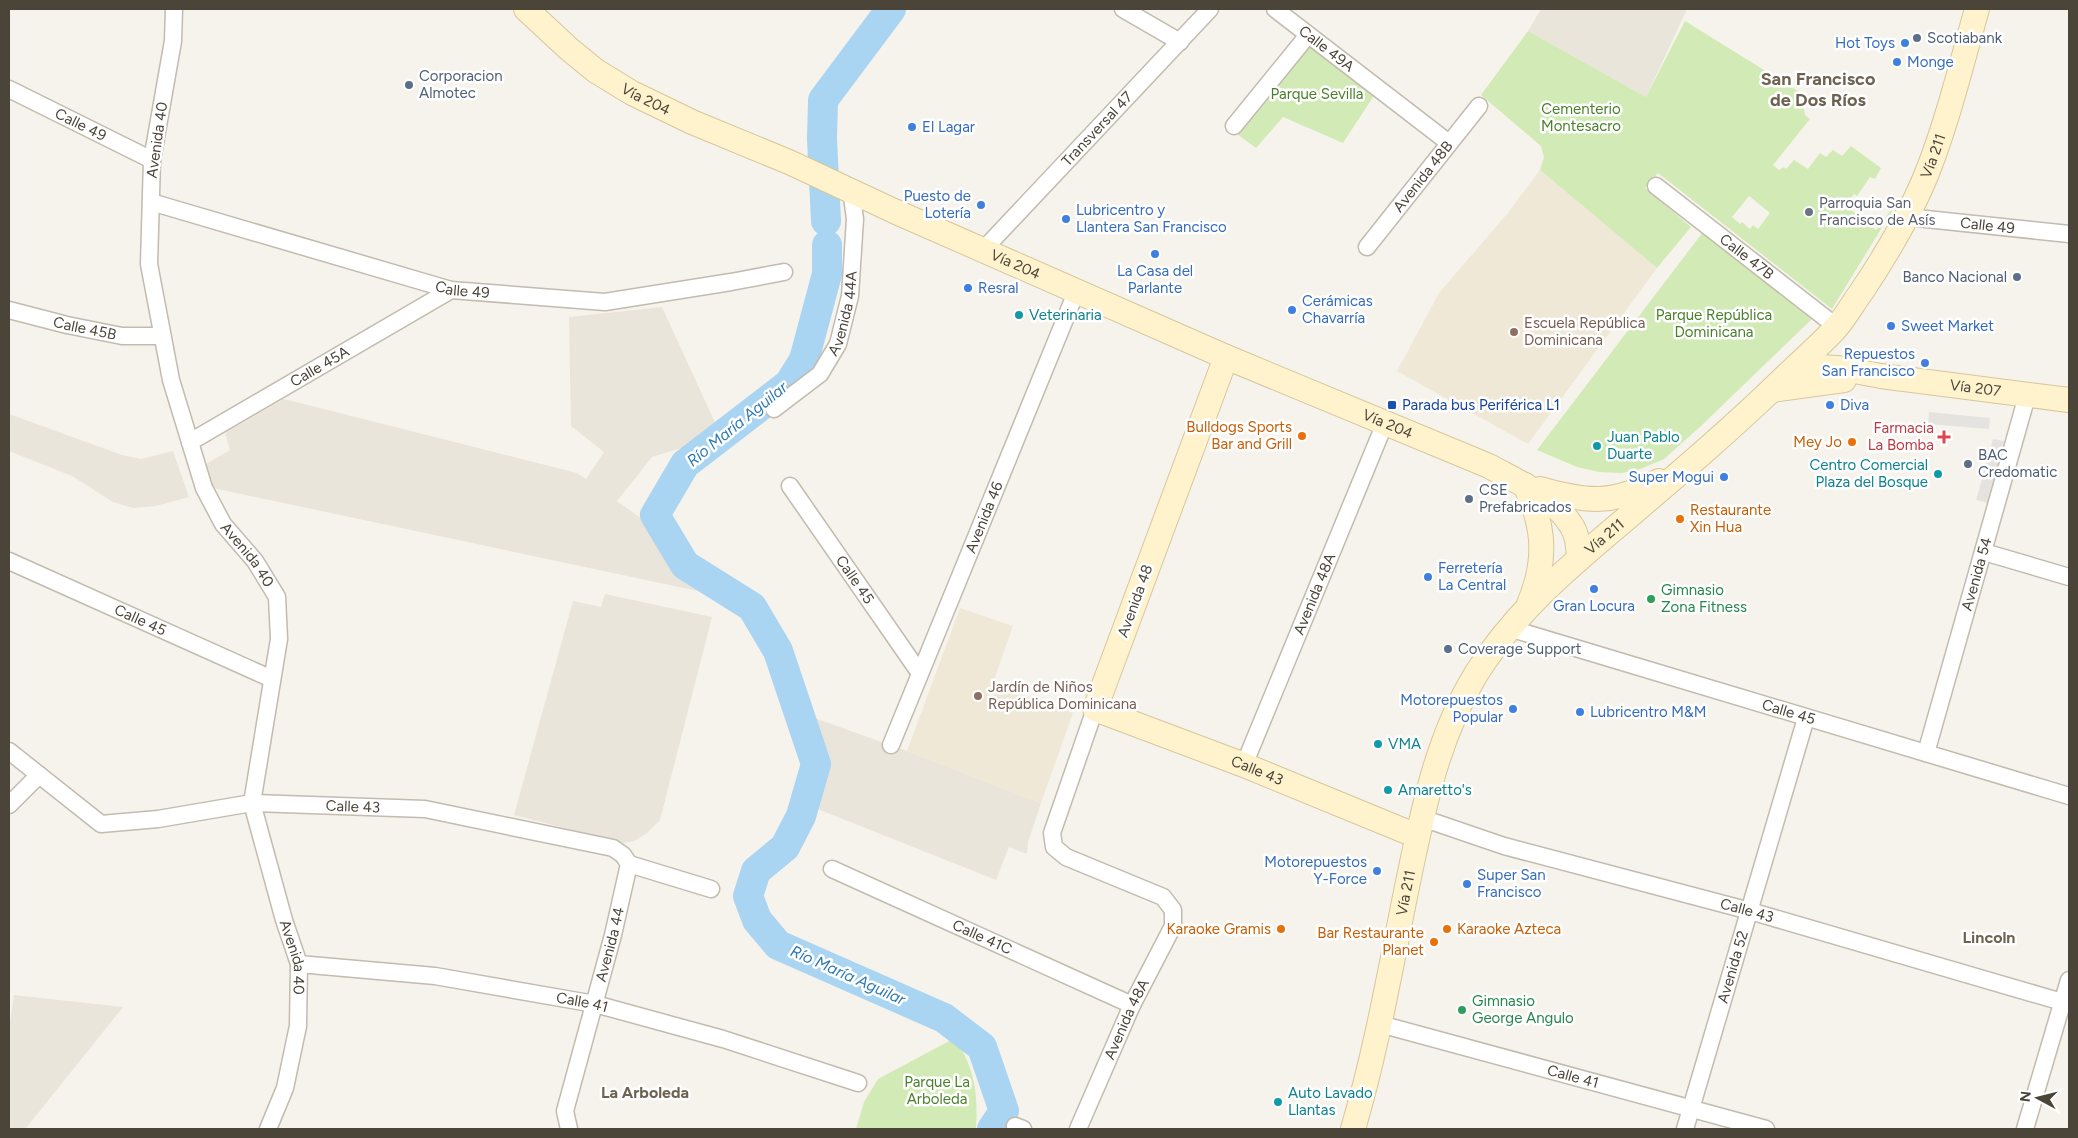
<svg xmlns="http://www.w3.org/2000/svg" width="2078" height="1138" font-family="Figtree,sans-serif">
	<rect width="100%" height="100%" fill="#f6f3ec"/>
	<g fill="#eae5da">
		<path d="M1541 9H1687L1646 97 1528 31Z"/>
		<path d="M662 307 718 429 688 446 652 457 617 501 656 529 664 547 675 563 712 594 213 488 206 464 230 450 225 433 284 399 577 473 586 479 604 452 571 426 569 317Z"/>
		<path d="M9 414 122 455 141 459 173 451 189 497 156 506 133 508 113 502 72 476 9 451Z"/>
		<path d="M605 594 712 617 660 820 647 833 634 841 623 843 514 815 573 601 601 607Z"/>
		<path d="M809 716 907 751 1041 803 1028 842 1027 854 1009 847 996 880 815 808 828 764Z"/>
		<path d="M14 995 123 1007 26 1128 29 1129H9V1029Z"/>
	</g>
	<g fill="#efe8d6">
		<path d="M1540 170 1657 268 1528 444 1397 371 1439 293 1507 214Z"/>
		<path d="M960 608 1013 626 993 683 1073 713 1041 803 907 751Z"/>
	</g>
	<g fill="#d2eab5" fill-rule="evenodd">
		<path d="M1685 21 1801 93 1805 115 1810 119 1773 165 1779 170 1784 167 1786 169 1794 160 1808 169 1820 153 1826 157 1833 150 1842 156 1851 146 1881 168 1875 179 1870 177 1857 196 1854 194 1850 199V209L1876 230 1902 195 1832 309 1658 173 1645 188 1691 227 1657 268 1540 170 1544 157 1541 146 1481 95 1528 31 1646 97ZM1749 196 1770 213 1758 229 1753 225 1750 229 1742 222 1740 224 1732 217Z"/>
		<path d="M1311 44 1375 94 1343 143 1283 117 1256 148 1237 134Z"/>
		<path d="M1703 232 1812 319 1701 426 1664 459 1638 470 1622 473 1599 472 1577 467 1537 450Z"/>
		<path d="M955 1038C975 1070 978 1092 976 1129H856L864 1102 878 1079Z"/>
	</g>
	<g fill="#e5e3e0">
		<path d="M1929 412 1990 418 1989 429 1928 424Z"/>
		<path d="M1993 439 2004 441 1988 503 1976 500Z"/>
	</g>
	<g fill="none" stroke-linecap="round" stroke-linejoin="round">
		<g stroke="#a9d4f2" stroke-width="30">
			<path d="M826 221 822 139 823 100 891 9"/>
			<path d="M827 245V274L804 360 789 384 685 464 655 515 685 565 752 607 778 651 816 764 801 816 785 847 756 871 748 896 757 920 778 945 944 1018 982 1047 1004 1111 992 1129"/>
		</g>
		<g stroke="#c2bbae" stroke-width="19">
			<g id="street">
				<path id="s1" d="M174 9 173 41 152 160 149 264 171 380 204 488 223 524 255 561 277 597 279 639 252 803 284 920 299 964 298 1026 285 1088 268 1129"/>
				<path d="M1123 9 1180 42"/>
				<path id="s2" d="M1275 9 1449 143"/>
				<path id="s3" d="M9 89 152 160"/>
				<path d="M1234 126 1308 35"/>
				<path id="s4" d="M1656 186 1837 327"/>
				<path id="s5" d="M151 202 451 290 605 302 731 282 784 272"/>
				<path id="s6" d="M1907 217 2069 234"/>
				<path id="s7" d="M1367 247 1479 106"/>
				<path id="s8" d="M984 249 1210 9"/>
				<path id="s9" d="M9 310 67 325 122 336H162"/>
				<path id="s10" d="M774 409 820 374 838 344 850 296 855 219 851 190"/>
				<path id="s11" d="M190 442 451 290"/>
				<path id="s12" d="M790 486 919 672"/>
				<path d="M1984 552 2069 577"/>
				<path id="s13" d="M9 561 272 679"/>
				<path id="s14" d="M1509 628 2069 796"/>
				<path id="s15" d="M891 745 1077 290"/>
				<path id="s16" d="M9 751 101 824 158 819 252 803 425 809 613 848 623 855 629 864 711 889"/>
				<path id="s17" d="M1926 753 2027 396"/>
				<path id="s18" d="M1244 765 1385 423"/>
				<path d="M9 805 39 775"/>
				<path id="s19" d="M1422 818 1504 846 1750 911 2069 1004"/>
				<path id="s20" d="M832 869 1132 1005"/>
				<path id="s21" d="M299 964 435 976 595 1004 723 1039 858 1083"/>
				<path id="s22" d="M1380 1024 1766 1129"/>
				<path d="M1015 1126 1023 1129"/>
				<path id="s23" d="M569 1129 565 1111 613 935 629 864"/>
				<path id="s24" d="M1078 1129 1132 1005 1173 926V910L1163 897 1066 857 1054 847 1052 833 1095 709"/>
				<path id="s25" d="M1685 1129 1806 718"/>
				<path d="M2025 1129 2069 980"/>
			</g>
		</g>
		<g stroke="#d6c79b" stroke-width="26">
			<g id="secondary">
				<path id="s26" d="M526 9 569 49 596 71 632 93 692 122 789 162 894 211 1226 357 1489 466C1516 481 1555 498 1571 525 1578 535 1578 547 1579 559"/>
				<path id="s27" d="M1226 357 1095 709 1244 765 1417 836"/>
				<path id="s28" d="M1797 366 1838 368 1881 376 2069 400"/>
				<path d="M1772 390 1844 380"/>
				<path d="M1525 485C1545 527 1547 561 1529 604"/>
				<path d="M1540 489C1590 503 1612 504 1659 481"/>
				<path id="s29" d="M1353 1129C1377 1048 1391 965 1408 882 1423 810 1437 738 1476 674 1516 610 1571 565 1628 517 1682 471 1736 425 1787 375 1803 360 1820 345 1835 329 1845 318 1853 303 1862 291 1888 252 1912 212 1929 168 1949 116 1962 62 1977 9"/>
			</g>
		</g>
		<use href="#street" stroke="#fff" stroke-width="16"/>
		<use href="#secondary" stroke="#fff3cd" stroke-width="24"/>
	</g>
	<g fill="#5c6f8a" stroke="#fff" stroke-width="2">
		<circle cx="1917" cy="38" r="5"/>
		<circle cx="409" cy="85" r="5"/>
		<circle cx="2017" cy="277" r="5"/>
		<circle cx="1968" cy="464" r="5"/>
		<circle cx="1469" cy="499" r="5"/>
		<circle cx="1448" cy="649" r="5"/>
	</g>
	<g fill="#3f7fe0" stroke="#fff" stroke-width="2">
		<circle cx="1905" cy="43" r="5"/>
		<circle cx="1897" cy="62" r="5"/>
		<circle cx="912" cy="127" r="5"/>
		<circle cx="981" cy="205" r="5"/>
		<circle cx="1066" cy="219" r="5"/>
		<circle cx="1155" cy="254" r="5"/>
		<circle cx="968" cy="288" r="5"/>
		<circle cx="1292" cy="310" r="5"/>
		<circle cx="1891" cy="326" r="5"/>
		<circle cx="1925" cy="363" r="5"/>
		<circle cx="1830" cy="405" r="5"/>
		<circle cx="1724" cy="477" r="5"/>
		<circle cx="1428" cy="577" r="5"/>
		<circle cx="1594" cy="589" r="5"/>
		<circle cx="1513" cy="709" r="5"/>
		<circle cx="1580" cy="712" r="5"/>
		<circle cx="1377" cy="871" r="5"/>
		<circle cx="1467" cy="884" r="5"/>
	</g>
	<circle fill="#6b7280" stroke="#fff" stroke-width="2" cx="1809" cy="212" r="5"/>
	<g fill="#0f9aa8" stroke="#fff" stroke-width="2">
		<circle cx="1019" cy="315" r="5"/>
		<circle cx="1597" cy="446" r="5"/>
		<circle cx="1938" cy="474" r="5"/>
		<circle cx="1378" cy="744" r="5"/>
		<circle cx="1388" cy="790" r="5"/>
		<circle cx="1278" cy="1102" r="5"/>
	</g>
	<g fill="#8d6e63" stroke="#fff" stroke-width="2">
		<circle cx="1514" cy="332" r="5"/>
		<circle cx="978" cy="696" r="5"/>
	</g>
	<rect fill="#1a4fb4" stroke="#fff" stroke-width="2" x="1387" y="400" width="10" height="10" rx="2.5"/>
	<g fill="#e8710a" stroke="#fff" stroke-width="2">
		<circle cx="1302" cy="436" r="5"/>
		<circle cx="1852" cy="442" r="5"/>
		<circle cx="1680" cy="519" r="5"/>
		<circle cx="1281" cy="929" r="5"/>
		<circle cx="1447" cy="929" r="5"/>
		<circle cx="1434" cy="942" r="5"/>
	</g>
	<path fill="#e0444e" stroke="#fff" stroke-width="2" d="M1941.5 429.5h5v5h5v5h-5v5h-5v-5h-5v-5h5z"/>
	<g fill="#2e9e5b" stroke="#fff" stroke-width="2">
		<circle cx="1651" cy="599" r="5"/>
		<circle cx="1462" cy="1010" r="5"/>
	</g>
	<g text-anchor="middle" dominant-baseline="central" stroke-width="5" stroke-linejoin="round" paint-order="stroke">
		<g font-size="15" fill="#4e5e75" stroke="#fff" text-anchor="start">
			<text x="1927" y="38">Scotiabank</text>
			<text x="419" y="76">Corporacion<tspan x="419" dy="17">Almotec</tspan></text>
			<text x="2007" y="277" text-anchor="end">Banco Nacional</text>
			<text x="1978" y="455">BAC<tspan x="1978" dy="17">Credomatic</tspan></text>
			<text x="1479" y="490">CSE<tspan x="1479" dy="17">Prefabricados</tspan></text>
			<text x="1458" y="649">Coverage Support</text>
		</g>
		<g font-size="15" fill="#366cbe" stroke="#fff" text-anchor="start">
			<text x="1895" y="43" text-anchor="end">Hot Toys</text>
			<text x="1907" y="62">Monge</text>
			<text x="922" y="127">El Lagar</text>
			<text x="971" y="196" text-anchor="end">Puesto de<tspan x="971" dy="17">Lotería</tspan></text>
			<text x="1076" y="210">Lubricentro y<tspan x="1076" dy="17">Llantera San Francisco</tspan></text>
			<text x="1155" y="271" text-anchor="middle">La Casa del<tspan x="1155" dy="17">Parlante</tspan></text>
			<text x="978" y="288">Resral</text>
			<text x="1302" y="301">Cerámicas<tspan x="1302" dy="17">Chavarría</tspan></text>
			<text x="1901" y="326">Sweet Market</text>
			<text x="1915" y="354" text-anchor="end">Repuestos<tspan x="1915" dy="17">San Francisco</tspan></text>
			<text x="1840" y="405">Diva</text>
			<text x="1714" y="477" text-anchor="end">Super Mogui</text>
			<text x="1438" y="568">Ferretería<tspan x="1438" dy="17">La Central</tspan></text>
			<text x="1594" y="606" text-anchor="middle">Gran Locura</text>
			<text x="1503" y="700" text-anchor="end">Motorepuestos<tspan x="1503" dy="17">Popular</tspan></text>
			<text x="1590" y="712">Lubricentro M&amp;M</text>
			<text x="1367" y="862" text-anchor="end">Motorepuestos<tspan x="1367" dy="17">Y-Force</tspan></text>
			<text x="1477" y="875">Super San<tspan x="1477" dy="17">Francisco</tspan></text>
		</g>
		<g font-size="15" fill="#4b4439" stroke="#fff">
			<text stroke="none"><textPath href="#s2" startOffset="65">Calle 49A</textPath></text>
			<text stroke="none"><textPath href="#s26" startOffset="151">Vía 204</textPath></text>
			<text stroke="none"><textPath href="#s3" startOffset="80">Calle 49</textPath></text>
			<text stroke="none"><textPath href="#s8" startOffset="165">Transversal 47</textPath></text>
			<text transform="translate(157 140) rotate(-82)">Avenida 40</text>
			<text stroke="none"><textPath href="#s29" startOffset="1172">Vía 211</textPath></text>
			<text stroke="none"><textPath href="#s7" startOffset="90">Avenida 48B</textPath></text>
			<text stroke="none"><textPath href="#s6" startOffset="81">Calle 49</textPath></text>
			<text stroke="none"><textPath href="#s4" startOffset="115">Calle 47B</textPath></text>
			<text stroke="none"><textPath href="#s26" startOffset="556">Vía 204</textPath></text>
			<text stroke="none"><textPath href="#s5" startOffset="324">Calle 49</textPath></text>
			<text stroke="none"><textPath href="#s10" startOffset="124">Avenida 44A</textPath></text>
			<text stroke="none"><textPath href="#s9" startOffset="78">Calle 45B</textPath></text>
			<text stroke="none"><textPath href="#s11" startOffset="150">Calle 45A</textPath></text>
			<text stroke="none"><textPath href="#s28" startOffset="180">Vía 207</textPath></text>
			<text stroke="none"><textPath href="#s26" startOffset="961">Vía 204</textPath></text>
			<text stroke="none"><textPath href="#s15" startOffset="246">Avenida 46</textPath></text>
			<text stroke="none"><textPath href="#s29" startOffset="662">Vía 211</textPath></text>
			<text stroke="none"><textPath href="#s1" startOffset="568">Avenida 40</textPath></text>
			<text stroke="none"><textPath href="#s17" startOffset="186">Avenida 54</textPath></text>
			<text stroke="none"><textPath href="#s12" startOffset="114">Calle 45</textPath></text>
			<text stroke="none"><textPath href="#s18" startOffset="185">Avenida 48A</textPath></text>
			<text transform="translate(1135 601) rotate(-70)">Avenida 48</text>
			<text stroke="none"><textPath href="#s13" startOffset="144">Calle 45</textPath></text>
			<text stroke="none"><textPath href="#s14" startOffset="292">Calle 45</textPath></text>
			<text stroke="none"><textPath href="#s27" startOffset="549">Calle 43</textPath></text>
			<text stroke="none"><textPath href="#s16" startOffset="371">Calle 43</textPath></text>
			<text stroke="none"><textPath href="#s29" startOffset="242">Vía 211</textPath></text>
			<text stroke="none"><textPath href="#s19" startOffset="338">Calle 43</textPath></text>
			<text stroke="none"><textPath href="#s20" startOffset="165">Calle 41C</textPath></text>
			<text stroke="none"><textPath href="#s23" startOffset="191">Avenida 44</textPath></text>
			<text stroke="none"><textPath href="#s1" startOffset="988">Avenida 40</textPath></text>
			<text stroke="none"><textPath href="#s25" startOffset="169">Avenida 52</textPath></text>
			<text stroke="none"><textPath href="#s21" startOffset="286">Calle 41</textPath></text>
			<text stroke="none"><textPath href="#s24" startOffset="120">Avenida 48A</textPath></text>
			<text stroke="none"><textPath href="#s22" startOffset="200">Calle 41</textPath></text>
		</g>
		<g font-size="15" fill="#4a7f2a" stroke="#fff">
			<text x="1317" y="94">Parque Sevilla</text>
			<text x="1581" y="109">Cementerio<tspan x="1581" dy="17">Montesacro</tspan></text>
			<text x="1714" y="315">Parque República<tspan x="1714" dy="17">Dominicana</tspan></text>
			<text x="937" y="1082">Parque La<tspan x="937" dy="17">Arboleda</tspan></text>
		</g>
		<g font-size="15" fill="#5b616d" stroke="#fff" text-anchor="start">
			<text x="1819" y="203">Parroquia San<tspan x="1819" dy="17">Francisco de Asís</tspan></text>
		</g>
		<g font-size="15" fill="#0d838f" stroke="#fff" text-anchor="start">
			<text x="1029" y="315">Veterinaria</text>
			<text x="1607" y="437">Juan Pablo<tspan x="1607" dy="17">Duarte</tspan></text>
			<text x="1928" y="465" text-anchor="end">Centro Comercial<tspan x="1928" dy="17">Plaza del Bosque</tspan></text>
			<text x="1388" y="744">VMA</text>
			<text x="1398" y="790">Amaretto's</text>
			<text x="1288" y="1093">Auto Lavado<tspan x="1288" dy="17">Llantas</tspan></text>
		</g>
		<g font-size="15" fill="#785e54" stroke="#fff" text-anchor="start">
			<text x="1524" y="323">Escuela República<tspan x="1524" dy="17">Dominicana</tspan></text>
			<text x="988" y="687">Jardín de Niños<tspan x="988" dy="17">República Dominicana</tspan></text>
		</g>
		<g font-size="15" fill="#164399" stroke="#fff" text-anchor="start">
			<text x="1402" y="405">Parada bus Periférica L1</text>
		</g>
		<g font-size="15" fill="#c56008" stroke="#fff" text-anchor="end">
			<text x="1292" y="427">Bulldogs Sports<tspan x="1292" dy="17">Bar and Grill</tspan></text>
			<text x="1842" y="442">Mey Jo</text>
			<text x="1690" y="510" text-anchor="start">Restaurante<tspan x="1690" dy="17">Xin Hua</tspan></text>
			<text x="1271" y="929">Karaoke Gramis</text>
			<text x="1457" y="929" text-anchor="start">Karaoke Azteca</text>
			<text x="1424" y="933">Bar Restaurante<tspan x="1424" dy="17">Planet</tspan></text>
		</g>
		<g font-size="15" fill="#be3a42" stroke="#fff" text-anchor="end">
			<text x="1934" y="428">Farmacia<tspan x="1934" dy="17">La Bomba</tspan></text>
		</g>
		<g font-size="15" fill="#27864d" stroke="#fff" text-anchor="start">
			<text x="1661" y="590">Gimnasio<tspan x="1661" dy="17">Zona Fitness</tspan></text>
			<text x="1472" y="1001">Gimnasio<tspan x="1472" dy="17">George Angulo</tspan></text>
		</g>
		<g font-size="16" font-style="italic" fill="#2e7ab2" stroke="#fff">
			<text transform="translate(737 424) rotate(-39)">Río María Aguilar</text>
			<text transform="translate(848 975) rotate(24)">Río María Aguilar</text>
		</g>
		<g font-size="16" font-weight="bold" fill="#6e6250" stroke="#fff">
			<text x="1989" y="937">Lincoln</text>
			<text x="645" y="1092">La Arboleda</text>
		</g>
		<g font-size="18" font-weight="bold" fill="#6e6250" stroke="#fff">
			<text x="1818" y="79">San Francisco<tspan x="1818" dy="21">de Dos Ríos</tspan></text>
		</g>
	</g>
	<rect width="2078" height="1138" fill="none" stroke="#4b4439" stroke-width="20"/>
	<g transform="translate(2038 1098) rotate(277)" stroke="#ffffff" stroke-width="4" paint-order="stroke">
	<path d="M0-4L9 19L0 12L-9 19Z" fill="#4b4439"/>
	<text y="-8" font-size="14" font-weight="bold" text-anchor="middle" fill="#4b4439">N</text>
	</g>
</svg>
